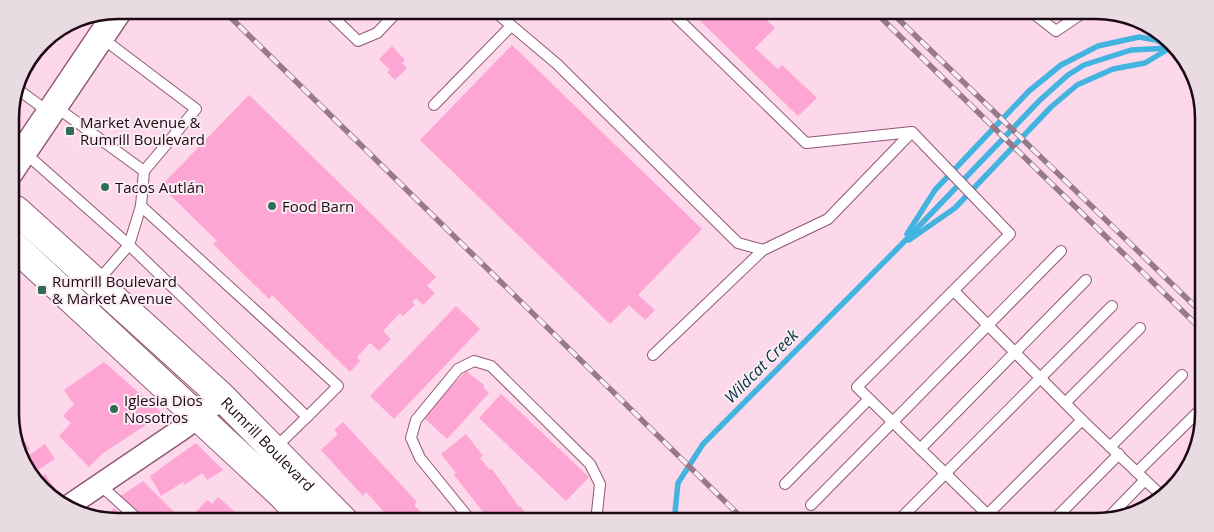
<svg xmlns="http://www.w3.org/2000/svg" width="1214" height="532" font-family="'Open Sans',sans-serif">
	<rect width="100%" height="100%" fill="#fdd7ea"/>
	<g fill="none" stroke-linecap="round" stroke-linejoin="round">
		<g stroke="#43b4e0" stroke-width="5.5">
			<path d="M907 234 935 190 1029 91 1061 65 1098 46 1139 37 1156 40 1182 53"/>
			<path d="M909 240 955 208 1051 107 1077 85 1113 69 1145 63 1170 48"/>
			<path d="M674 522 678 483 703 444 899 247 1040 100 1068 75 1084 65 1131 50 1170 48"/>
		</g>
	</g>
	<g fill="#fda5d3">
		<path d="M689 10H756L775 28 755 48 778 69 782 65 817 98 798 116Z"/>
		<path d="M512 45 702 229 638 295 655 310 645 320 629 305 610 324 420 140Z"/>
		<path d="M392 46 405 60 402 63 407 68 395 80 387 72 390 70 379 59Z"/>
		<path d="M249 95 436 277 427 286 435 293 423 305 416 298 412 302 415 305 403 316 400 313 383 331 391 339 379 351 370 343 357 357 360 361 350 372 272 295 269 299 213 244 217 241 161 186Z"/>
		<path d="M456 306 480 329 394 419 370 396Z"/>
		<path d="M104 362 163 414 103 453 89 467 59 436 71 423 63 416 74 404 64 390Z"/>
		<path d="M466 371 484 385 483 387 489 393 447 439 423 417Z"/>
		<path d="M501 394 589 477 566 501 479 418Z"/>
		<path d="M343 422 417 502 414 505 430 522H393L366 492 363 496 321 450 338 434 334 430Z"/>
		<path d="M16 428 30 449 22 455 12 431Z"/>
		<path d="M466 434 483 456 480 458 490 470 492 469 519 507 520 506 533 522H491L454 475 456 473 441 454Z"/>
		<path d="M196 443 223 470 207 480 202 473 184 485 183 482 161 496 150 476Z"/>
		<path d="M45 444 55 459 38 470 28 456Z"/>
		<path d="M30 463 40 478 45 474 55 489 49 493 32 480 26 466Z"/>
		<path d="M143 481 175 513 163 522H148L121 496Z"/>
		<path d="M218 497 245 521 243 522H205L195 513 207 500 212 504Z"/>
		<path d="M114 508 130 522 104 519Z"/>
	</g>
	<g fill="none" stroke-linecap="round" stroke-linejoin="round">
		<g stroke="#8f5976" stroke-width="12">
			<g id="service">
				<path d="M326 10 358 41 377 33 399 10"/>
				<path d="M493 10 557 64 738 243 763 250 828 219 912 132"/>
				<path d="M669 10 806 143 912 132 1010 234 857 387 995 522"/>
				<path d="M1029 10 1056 31 1087 10"/>
				<path d="M16 88 50 113"/>
				<path d="M434 105 511 26"/>
				<path d="M56 107 144 171"/>
				<path d="M24 152 129 245 307 417 338 386 141 206"/>
				<path d="M97 282 129 245 141 206 144 171 196 109 102 38"/>
				<path d="M954 291 1082 420 1164 498"/>
				<path d="M653 355 763 250"/>
				<path d="M1065 403 1140 328"/>
				<path d="M1110 447 1182 375"/>
				<path d="M275 448 307 417"/>
				<path d="M920 449 1086 280"/>
				<path d="M1137 472 1204 406"/>
				<path d="M99 484 141 522"/>
				<path d="M785 484 869 399"/>
				<path d="M811 505 1061 251"/>
				<path d="M1105 521 1145 480"/>
				<path d="M472 522 420 458 411 438 416 420 458 369 474 361 491 366 590 464 600 484 596 522"/>
				<path d="M897 522 1112 306"/>
				<path d="M980 522 1082 420"/>
				<path d="M1052 522 1119 454"/>
			</g>
		</g>
		<g stroke="#8f5976" stroke-width="24">
			<path id="minor" d="M67 507 185 427 223 398"/>
		</g>
		<g stroke="#8f5976" stroke-width="29">
			<path id="tertiary" d="M10 172 119 10"/>
		</g>
		<g stroke="#8f5976" stroke-width="30">
			<g id="secondary">
				<path id="s1" d="M10 209 16 210 219 394 345 522"/>
				<path d="M11 243 282 495 307 522"/>
			</g>
		</g>
		<use href="#service" stroke="#fff" stroke-width="10"/>
		<use href="#minor" stroke="#fff" stroke-width="21"/>
		<use href="#tertiary" stroke="#fff" stroke-width="26"/>
		<use href="#secondary" stroke="#fff" stroke-width="28"/>
		<g stroke="#977989" stroke-width="5.5">
			<g id="rail">
				<path d="M223 10 746 522"/>
				<path d="M873 10 1204 332"/>
				<path d="M889 10 1204 315"/>
			</g>
		</g>
		<use href="#rail" stroke="#faedf3" stroke-width="4" stroke-dasharray="11" stroke-linecap="butt"/>
	</g>
	<g fill="#316c57" stroke="#faedf3" stroke-width="2">
		<rect x="65" y="126" width="10" height="10" rx="2.5"/>
		<circle cx="105" cy="187" r="5"/>
		<circle cx="272" cy="206" r="5"/>
		<rect x="37" y="285" width="10" height="10" rx="2.5"/>
		<circle cx="114" cy="409" r="5"/>
	</g>
	<g text-anchor="middle" dominant-baseline="central" stroke-width="4" stroke-linejoin="round" paint-order="stroke">
		<g font-size="15" fill="#1d0914" stroke="#faedf3" text-anchor="start">
			<text x="80" y="122">Market Avenue &amp;<tspan x="80" dy="17">Rumrill Boulevard</tspan></text>
			<text x="115" y="187">Tacos Autlán</text>
			<text x="282" y="206">Food Barn</text>
			<text x="52" y="281">Rumrill Boulevard<tspan x="52" dy="17">&amp; Market Avenue</tspan></text>
			<text x="124" y="400">Iglesia Dios<tspan x="124" dy="17">Nosotros</tspan></text>
		</g>
		<g font-size="15" fill="#1d0914" stroke="#faedf3">
			<text stroke="none"><textPath href="#s1" startOffset="350">Rumrill Boulevard</textPath></text>
		</g>
		<g font-size="16" font-style="italic" fill="#003445" stroke="#faedf3">
			<text transform="translate(761 366) rotate(-45)">Wildcat Creek</text>
		</g>
	</g>
	<path d="M0 0H1214V532H0ZM118 19H1096A99 99 0 0 1 1195 118V414A99 99 0 0 1 1096 513H118A99 99 0 0 1 19 414V118A99 99 0 0 1 118 19Z" fill="#e8dbe1" fill-rule="evenodd"/>
	<path fill="none" stroke="#1d0914" stroke-width="2.5" d="M118 19H1096A99 99 0 0 1 1195 118V414A99 99 0 0 1 1096 513H118A99 99 0 0 1 19 414V118A99 99 0 0 1 118 19Z"/>
</svg>
